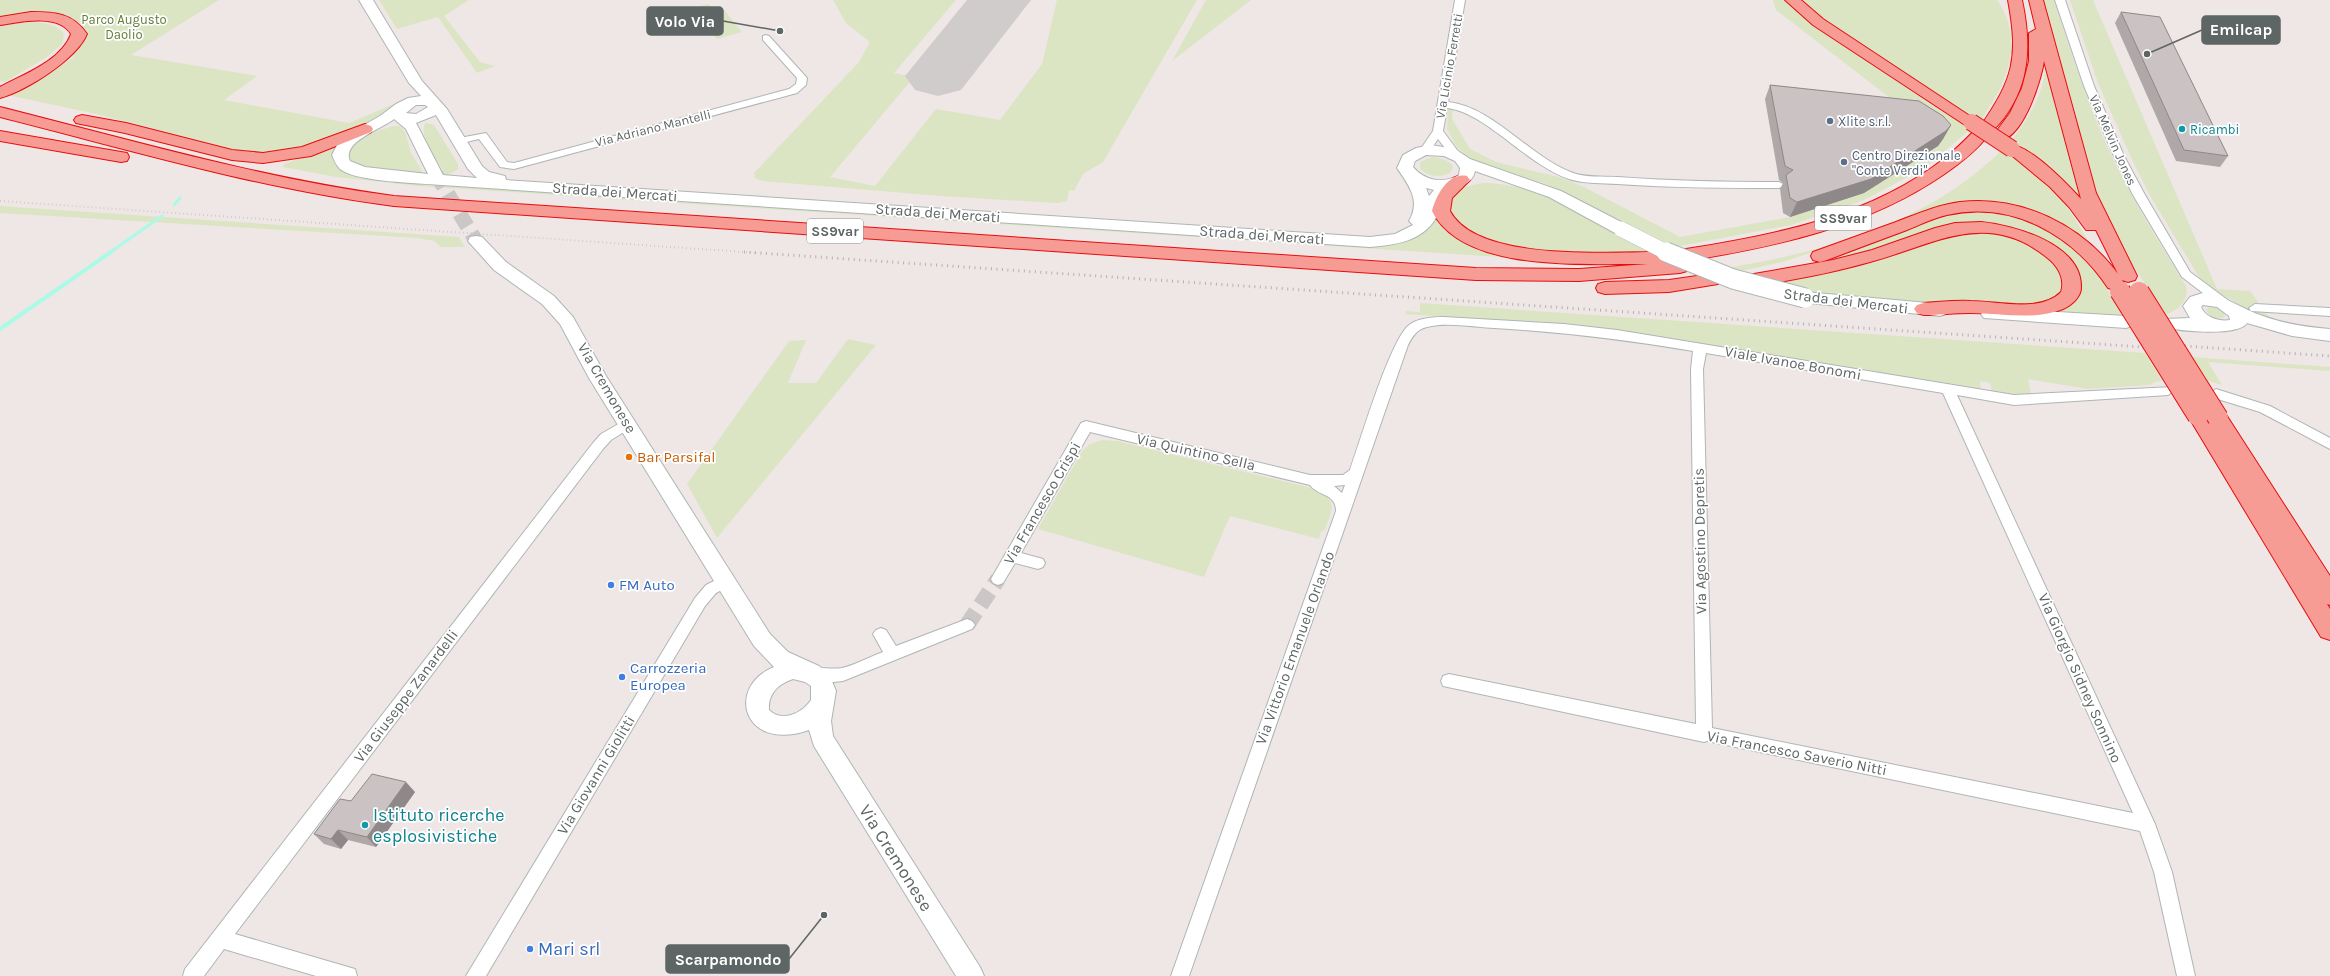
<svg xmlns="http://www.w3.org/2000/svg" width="2330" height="976" font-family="Karla,sans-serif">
	<rect width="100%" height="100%" fill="#efe7e6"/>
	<g fill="#dbe5c4">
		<path d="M0 0H219L131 55 257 76 224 100 349 123 396 103C355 138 296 156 243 152L92 113 7 95 29 85 74 57 70 56 82 44 86 32C77 6 21 17 0 18Z"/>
		<path d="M379 0H469L444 16 480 62 495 66 477 73 438 17 397 29Z"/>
		<path d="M833 0H956L894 73 914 77 830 177 875 186 936 109 1000 120 1042 64 1057 0H1197L1103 162 1083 174 1074 191 1069 190 1067 201 1058 203 940 196 762 181 755 178 754 173 859 62 870 42 846 23Z"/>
		<path d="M1206 0H1251L1172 61Z"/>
		<path d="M1773 0H1786L1804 17 1971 129 1923 169 1864 200 1791 225 1675 247 1544 183 1514 176 1469 159 1457 147 1447 129 1448 108 1453 109 1452 119 1470 149 1496 162 1559 177 1584 187 1680 237 1790 217 1829 204 1912 115 1776 10Z"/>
		<path d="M1799 0H1997C2026 42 2006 86 1979 122L1820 18Z"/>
		<path d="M2039 0H2054C2073 59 2092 118 2120 173 2140 212 2163 249 2186 286 2190 300 2177 311 2165 315L2117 241 2099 210Z"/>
		<path d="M2070 0H2093L2217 289 2250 291 2269 317 2274 318 2277 322 2249 310 2212 289 2199 277 2152 199 2133 162 2098 83Z"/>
		<path d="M708 4 713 10 681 19 676 12Z"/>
		<path d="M724 10 742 32 717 39 700 17Z"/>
		<path d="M25 22C38 22 56 22 64 34L62 44 47 57 5 82 0 81V26Z"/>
		<path d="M2046 62 2090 213 2010 142C2029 118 2044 94 2046 62Z"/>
		<path d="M425 123 434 125 458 164V169L447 176C439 163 418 138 425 123Z"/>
		<path d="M393 126H400L405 132 411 153 423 173 415 174 372 169 349 162 346 151 359 137Z"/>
		<path d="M334 147V161L341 168 1363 246C1389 246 1426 244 1436 215L1500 255V257L419 186 336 177 283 167 284 164Z"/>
		<path d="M2002 150 2032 169 2062 199 2090 243 2062 227 1985 204 1842 243 1782 262 1731 273 1721 269C1821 253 1929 223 2002 150Z"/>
		<path d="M1432 157C1440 158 1448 159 1453 167L1450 173C1441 178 1427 177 1420 168V162Z"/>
		<path d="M1482 183C1543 182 1597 224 1649 252 1590 254 1525 262 1471 233 1463 229 1456 221 1449 216L1448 199 1460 188Z"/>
		<path d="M0 206 459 237 465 247H441L434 241 418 238 0 213Z"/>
		<path d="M1985 211 2016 216 2064 236 2097 271 2122 315 2051 312 2078 275 1999 226 1777 272 1823 260 1952 212Z"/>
		<path d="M1964 231C1997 234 2028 236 2054 260 2060 265 2063 278 2066 285L2057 299 2031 305 1885 301 1811 292 1764 283Z"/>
		<path d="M1420 303 2145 353 2162 381 2155 382 2150 385 2088 389 2028 379 2031 395 1992 392 1990 383 1980 381 1981 390 1605 328 1405 314 1406 311 1420 312Z"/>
		<path d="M2209 307 2217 308 2224 312 2225 317C2218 320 2209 317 2206 310Z"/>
		<path d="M848 339 876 345 717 538 687 484 789 341 806 340 788 383H816Z"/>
		<path d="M2192 357 2330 367V371L2208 362 2222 385 2208 381Z"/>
		<path d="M1102 440 1117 441 1316 489C1338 502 1333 507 1325 530L1321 531 1319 539 1230 516 1204 577 1038 529 1082 451 1090 444Z"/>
	</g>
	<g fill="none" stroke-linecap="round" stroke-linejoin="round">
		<g stroke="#abfae6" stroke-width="3">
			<path d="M174 205 180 198"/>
			<path d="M109 253 162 216"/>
		</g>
		<path stroke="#abfae6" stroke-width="4" d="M0 329 111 252"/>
		<path fill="#d0cccc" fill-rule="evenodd" d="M967 0H1031L961 90 938 96 915 90 905 76Z"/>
		<path stroke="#cbc7c6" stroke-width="16" stroke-dasharray="16 8" stroke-linecap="butt" d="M967 625 998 579"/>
		<path stroke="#cbc7c6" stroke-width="15" stroke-dasharray="15 8" stroke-linecap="butt" d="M436 174 476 241"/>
		<g stroke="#afb5b5" stroke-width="2">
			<g id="street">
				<path d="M1455 0H1465L1448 102C1494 107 1529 157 1573 173 1586 178 1604 176 1618 177 1672 181 1725 182 1779 182L1785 185 1779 188C1725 188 1672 188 1618 184 1603 183 1584 184 1569 179 1527 165 1485 112 1447 108L1443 131 1460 154 1455 157 1451 156 1438 139 1429 152H1421L1420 150 1433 131Z"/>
				<path d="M2055 0H2065L2094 86 2124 156 2145 195 2190 272 2229 301 2231 304 2229 307H2221L2182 277 2133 195 2114 156 2084 86Z"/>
				<path d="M766 35 769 36 807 78 806 85 797 93 514 169 500 167 479 139 458 144 453 141 454 139 486 133 507 162 514 163 789 89 796 84 797 78 763 40V36Z"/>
				<path d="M2255 304 2330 308V316L2251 311 2249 308Z"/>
				<path d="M1444 317 1564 324 1617 330 2014 395 2173 387 2175 390 2168 395 2014 405 1957 395 2155 824 2172 872 2195 976H2177L2154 872 2140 831 1707 741 1704 742 1443 686 1441 681 1443 676 1449 674 1696 724 1691 369 1693 351C1627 340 1561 332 1494 328 1472 327 1447 322 1427 327 1417 329 1412 337 1408 345L1189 976H1171L1336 511C1336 493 1317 496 1310 485L1090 432 1021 553 1043 559 1045 563 1043 567 1038 569 1015 563 1003 583 998 585 993 583 991 579 1081 423 1086 421 1310 475H1343L1350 470C1360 442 1390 340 1409 325 1418 318 1432 317 1444 317ZM1706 353 1943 393 2133 813 1712 728 1703 369ZM1345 485 1342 493 1334 486Z"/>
				<path d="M2216 389 2270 406 2330 438V449L2260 412 2211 397 2209 394Z"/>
				<path d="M627 419 632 421 634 424 632 427 611 440 603 449 235 934 348 967 355 969 357 976H316L224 949 204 976H183L185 969 593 443 601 434Z"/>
				<path d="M726 575 731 577 733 581 731 585 716 593 705 606 486 976H466L695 598 706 585Z"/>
				<path d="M967 619 972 621 975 625 972 629 843 681 824 683 807 679 805 674 807 669C818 666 830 670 842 668 855 665 869 657 883 652L873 634 876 630 881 628 886 630 896 646Z"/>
			</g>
		</g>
		<g stroke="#aeb6b5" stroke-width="2">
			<g id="secondary">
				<path d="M359 0H373L422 81 447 109 482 166 489 172 505 176 506 180 1370 237 1395 234 1413 225 1409 221C1421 201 1409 185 1397 168L1403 155 1416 148 1431 145 1455 149 1470 159 1561 191 1627 225 1629 229 1627 233H1615L1549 197 1475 171C1472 185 1458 186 1448 194 1442 199 1441 209 1437 216 1424 241 1396 245 1370 247L442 185C420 183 355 182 340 169 336 165 334 160 332 155L338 143 348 134 380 116 396 104 408 98 421 96 409 83ZM416 105H425L428 107 416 114 406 113ZM436 115 468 169 477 178 443 175 416 123ZM394 119 406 129 428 174 365 167 350 161C341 142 382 129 394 119ZM1426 155 1444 156 1455 161 1460 168 1459 175C1443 184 1425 181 1413 167L1415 161ZM1426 188 1434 190 1429 196Z"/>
				<path d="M476 236 482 237 506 262 554 296 573 317 606 376 770 634 788 652 819 666 829 674 836 691 831 721 833 736 980 967 984 976H956L814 746 809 730C743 753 725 687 774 667L754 646 589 378 560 324 542 304 494 270 468 241 470 237ZM793 679 805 682 811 686V700C802 713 783 723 769 710 768 694 778 684 793 679Z"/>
				<path d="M1805 292 1940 304 1946 306 1949 310 1946 314 1940 316 1799 302 1796 298 1799 294Z"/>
				<path d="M2203 293C2226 296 2242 309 2263 316 2285 324 2307 327 2330 329V341L2292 336 2247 323C2238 337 2179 331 2164 327L2161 323 2164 319 2190 318 2183 306 2190 297ZM2203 305 2217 307 2229 316 2230 320C2219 322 2205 317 2201 307Z"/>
				<path d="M1990 308 2126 316 2132 318 2135 322 2132 326 2126 328 1984 318 1981 314 1984 310Z"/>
			</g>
		</g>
		<g stroke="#e90c0d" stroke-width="2">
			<g id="highway">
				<path d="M1785 0H1801L1823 19 1979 122 1977 125H1965L1813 25Z"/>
				<path d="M2008 0H2022C2031 42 2031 82 2004 118 1997 126 1994 133 1982 130L1980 127C2013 79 2019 59 2008 0Z"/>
				<path d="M2029 0H2043L2096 193 2137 276 2135 280 2128 282 2122 280 2124 284 2122 288 2115 290 2108 288C2073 235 2012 200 1947 215 1933 218 1920 225 1907 230 1880 240 1853 250 1827 260L1820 262 1813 260 1811 256 1813 252C1841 242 1868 232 1896 222 1917 214 1937 205 1960 202 2021 195 2082 225 2118 274L2096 230H2086L2069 207 2050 187 2004 149 2006 145C2026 140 2068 185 2081 199L2044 61C2041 81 2021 146 1995 140L1993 136 2010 113 2022 88 2029 61V33L2036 29Z"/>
				<path d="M31 12C55 12 73 13 87 34 77 59 26 91 0 98V87C24 74 61 61 71 34 58 13 20 22 0 25V17Z"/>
				<path d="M0 107C131 140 260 178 394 196L1476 268 1579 269 1648 264C1588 263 1464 274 1432 211 1436 196 1448 172 1467 176L1470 180 1452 198 1450 211C1477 262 1608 252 1658 252L1665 254 1667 258 1663 262 1687 263 1689 267 1687 271 1680 273 1579 281 1476 280 394 206C260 189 131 150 0 117Z"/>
				<path d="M82 115 126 123 232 150 263 153 302 147 365 124 371 126 373 129 371 132 311 156 263 163 232 160 125 133 76 123 74 120 76 117Z"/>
				<path d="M1980 130 1986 131 1988 135C1977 151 1959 164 1943 175 1867 227 1775 247 1686 261L1679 259 1677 255 1679 251 1686 249C1776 235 1871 216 1945 158 1955 150 1965 140 1974 131Z"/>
				<path d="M0 131 121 152 127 153 129 157 127 161 121 162 0 141Z"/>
				<path d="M1981 222C2014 225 2081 244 2081 286 2082 296 2072 305 2063 309 2033 321 2001 313 1970 313 1954 313 1939 315 1924 315L1917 313 1914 309 1917 305 1924 303C1940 302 1955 300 1971 301 1998 301 2040 313 2061 292 2065 280 2059 268 2050 260 1988 207 1934 245 1870 262 1832 273 1793 280 1754 286L1747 284 1745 280 1747 276 1754 274 1833 260 1872 250 1935 228 1955 223Z"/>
				<path d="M1711 274 1718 276 1720 280 1718 284 1669 292 1605 294 1598 292 1596 288 1598 284 1605 282 1669 280Z"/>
				<path d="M2198 409 2205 411 2209 416 2211 413 2218 411 2225 413 2330 576V605L2327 604 2330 609V640L2321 637 2188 416 2191 411Z"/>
			</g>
		</g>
		<use href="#street" fill="#fff" fill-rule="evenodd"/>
		<use href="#secondary" fill="#fff" fill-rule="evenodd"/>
		<use href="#highway" fill="#f79b95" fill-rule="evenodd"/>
		<path stroke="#b0b2b1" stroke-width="2" stroke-dasharray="0.5 3.5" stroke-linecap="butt" d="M0 201 758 253"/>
		<g stroke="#b0b2b1" stroke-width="3" stroke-dasharray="1 4.5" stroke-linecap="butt">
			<path d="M744 252 2142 347"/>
			<path d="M2185 346 2330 356"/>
		</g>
		<g stroke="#aeb6b5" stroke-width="16" stroke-linecap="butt">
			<path id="secondary-bridge-far1" d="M1621 229 1668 253"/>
		</g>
		<g stroke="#aeb6b5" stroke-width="21" stroke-linecap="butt">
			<path id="secondary-bridge" d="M1666 252 1733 279 1805 298"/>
		</g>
		<g stroke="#e90c0d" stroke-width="18" stroke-linecap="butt">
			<path id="highway-bridge-far1" d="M1971 122 2012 149"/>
		</g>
		<g stroke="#e90c0d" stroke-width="22" stroke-linecap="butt">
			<g id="highway-bridge">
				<path d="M2120 291 2198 416"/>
				<path d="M2139 292 2218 418"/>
			</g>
		</g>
		<use href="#secondary-bridge-far1" stroke="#fff" stroke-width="15"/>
		<use href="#secondary-bridge" stroke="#fff" stroke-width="19"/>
		<use href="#highway-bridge-far1" stroke="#f79b95" stroke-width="16"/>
		<use href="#highway-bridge" stroke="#f79b95" stroke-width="20"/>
	</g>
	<g fill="#afa8a8">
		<path d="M2121 12 2228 156 2220 167 2176 161 2115 23Z"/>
		<path d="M1770 85 1951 125 1943 139 1938 146 1864 193 1790 217 1783 213 1780 189 1783 183 1779 180 1765 99Z"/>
		<path d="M415 792 376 847 348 840 341 849 324 844 314 834 351 801Z"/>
	</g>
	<g fill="#8e8888">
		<path d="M1951 125 1943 139 1938 146 1864 193 1790 217 1797 202Z"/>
		<path d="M406 782 415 792 376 847 367 837Z"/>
		<path d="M338 830 348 840 341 849 331 839Z"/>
	</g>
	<g fill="#cbc3c3" stroke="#8e8888">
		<path d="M2121 12 2160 17 2228 156 2184 150Z"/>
		<path d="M1770 85 1919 101 1943 116 1951 125 1946 131 1871 179 1797 202 1790 198 1786 175 1793 170 1785 166Z"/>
		<path d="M372 774 406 782 367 837 338 830 331 839 314 834 340 799 351 801Z"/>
	</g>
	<g fill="#5c6f8a" stroke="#fff" stroke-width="1.5">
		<circle cx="1830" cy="121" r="4"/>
		<circle cx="1844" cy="162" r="4"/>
	</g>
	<g fill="#0f9aa8" stroke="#fff" stroke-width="1.5">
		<circle cx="2182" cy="129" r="4"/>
		<circle cx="365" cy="825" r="4"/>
	</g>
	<circle fill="#e8710a" stroke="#fff" stroke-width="1.5" cx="629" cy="457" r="4"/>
	<g fill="#3f7fe0" stroke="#fff" stroke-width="1.5">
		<circle cx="611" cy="585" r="4"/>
		<circle cx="622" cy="677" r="4"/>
		<circle cx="530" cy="949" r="4"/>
	</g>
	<g text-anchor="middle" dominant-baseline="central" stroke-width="3.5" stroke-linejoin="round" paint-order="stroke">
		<g font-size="13" fill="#637b37" stroke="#fff">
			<text x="124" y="19">Parco Augusto<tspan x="124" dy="15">Daolio</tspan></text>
		</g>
		<g font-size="13" fill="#5e6665" stroke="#fff">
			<text transform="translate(1449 66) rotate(-80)">Via Licinio Ferretti</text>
			<text transform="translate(653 128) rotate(-14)">Via Adriano Mantelli</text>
			<text transform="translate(2113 140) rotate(66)">Via Melvin Jones</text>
		</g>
		<g font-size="13" fill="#4e5e75" stroke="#fff" text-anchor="start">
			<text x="1838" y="121">Xlite s.r.l.</text>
			<text x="1852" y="155">Centro Direzionale<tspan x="1852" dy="15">"Conte Verdi"</tspan></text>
		</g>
		<g font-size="13" fill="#0d838f" stroke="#fff" text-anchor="start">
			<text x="2190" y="129">Ricambi</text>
		</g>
		<g fill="#fff" stroke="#8e9493" stroke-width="1">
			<rect x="1815" y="206" width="56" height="24" rx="3"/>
			<rect x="807" y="219" width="56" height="24" rx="3"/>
		</g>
		<g font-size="14" font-weight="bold" fill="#5e6665">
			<text x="1843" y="218">SS9var</text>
			<text x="835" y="231">SS9var</text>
		</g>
		<g font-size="15" fill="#5e6665" stroke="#fff">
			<text transform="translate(615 192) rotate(4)">Strada dei Mercati</text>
			<text transform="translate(938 213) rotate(4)">Strada dei Mercati</text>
			<text transform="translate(1262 235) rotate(4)">Strada dei Mercati</text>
			<text transform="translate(1846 301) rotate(7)">Strada dei Mercati</text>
			<text transform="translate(1793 363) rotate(10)">Viale Ivanoe Bonomi</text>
			<text transform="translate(607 388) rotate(60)">Via Cremonese</text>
			<text transform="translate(1196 452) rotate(13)">Via Quintino Sella</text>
			<text transform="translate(1042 503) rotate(-60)">Via Francesco Crispi</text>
			<text transform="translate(1700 541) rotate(-91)">Via Agostino Depretis</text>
			<text transform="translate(1295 648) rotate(-70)">Via Vittorio Emanuele Orlando</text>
			<text transform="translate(2080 678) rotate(66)">Via Giorgio Sidney Sonnino</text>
			<text transform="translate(406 696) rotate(-53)">Via Giuseppe Zanardelli</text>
			<text transform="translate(1797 753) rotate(11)">Via Francesco Saverio Nitti</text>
			<text transform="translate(596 775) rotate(-59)">Via Giovanni Giolitti</text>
		</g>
		<g font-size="15" fill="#c56008" stroke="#fff" text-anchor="start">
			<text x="637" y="457">Bar Parsifal</text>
		</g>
		<g font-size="15" fill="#366cbe" stroke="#fff" text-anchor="start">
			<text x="619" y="585">FM Auto</text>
			<text x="630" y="668">Carrozzeria<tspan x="630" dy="17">Europea</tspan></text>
		</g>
		<g font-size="18" fill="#0d838f" stroke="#fff" text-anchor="start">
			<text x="373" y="815">Istituto ricerche<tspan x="373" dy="21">esplosivistiche</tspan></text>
		</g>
		<g font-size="18" fill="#5e6665" stroke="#fff">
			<text transform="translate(896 858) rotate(58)">Via Cremonese</text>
		</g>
		<g font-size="18" fill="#366cbe" stroke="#fff" text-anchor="start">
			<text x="538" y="949">Mari srl</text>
		</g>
	</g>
	<path fill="none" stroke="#5e6665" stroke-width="1.5" d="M780 31L723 21M2147 54L2202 30M824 915L789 959"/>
	<g fill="#5e6665" stroke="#fff" stroke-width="1.5">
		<circle cx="780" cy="31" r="4"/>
		<circle cx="2147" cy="54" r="4"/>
		<circle cx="824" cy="915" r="4"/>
	</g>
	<g fill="#5e6665" stroke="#5e6665" stroke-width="1.5">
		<rect x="647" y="7" width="76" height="28" rx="4"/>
		<rect x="2202" y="16" width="78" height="28" rx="4"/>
		<rect x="666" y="945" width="123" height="28" rx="4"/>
	</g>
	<g font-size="16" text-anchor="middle" font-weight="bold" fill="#fff">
		<text x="685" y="27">Volo Via</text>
		<text x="2241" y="35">Emilcap</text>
		<text x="728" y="965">Scarpamondo</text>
	</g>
</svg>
